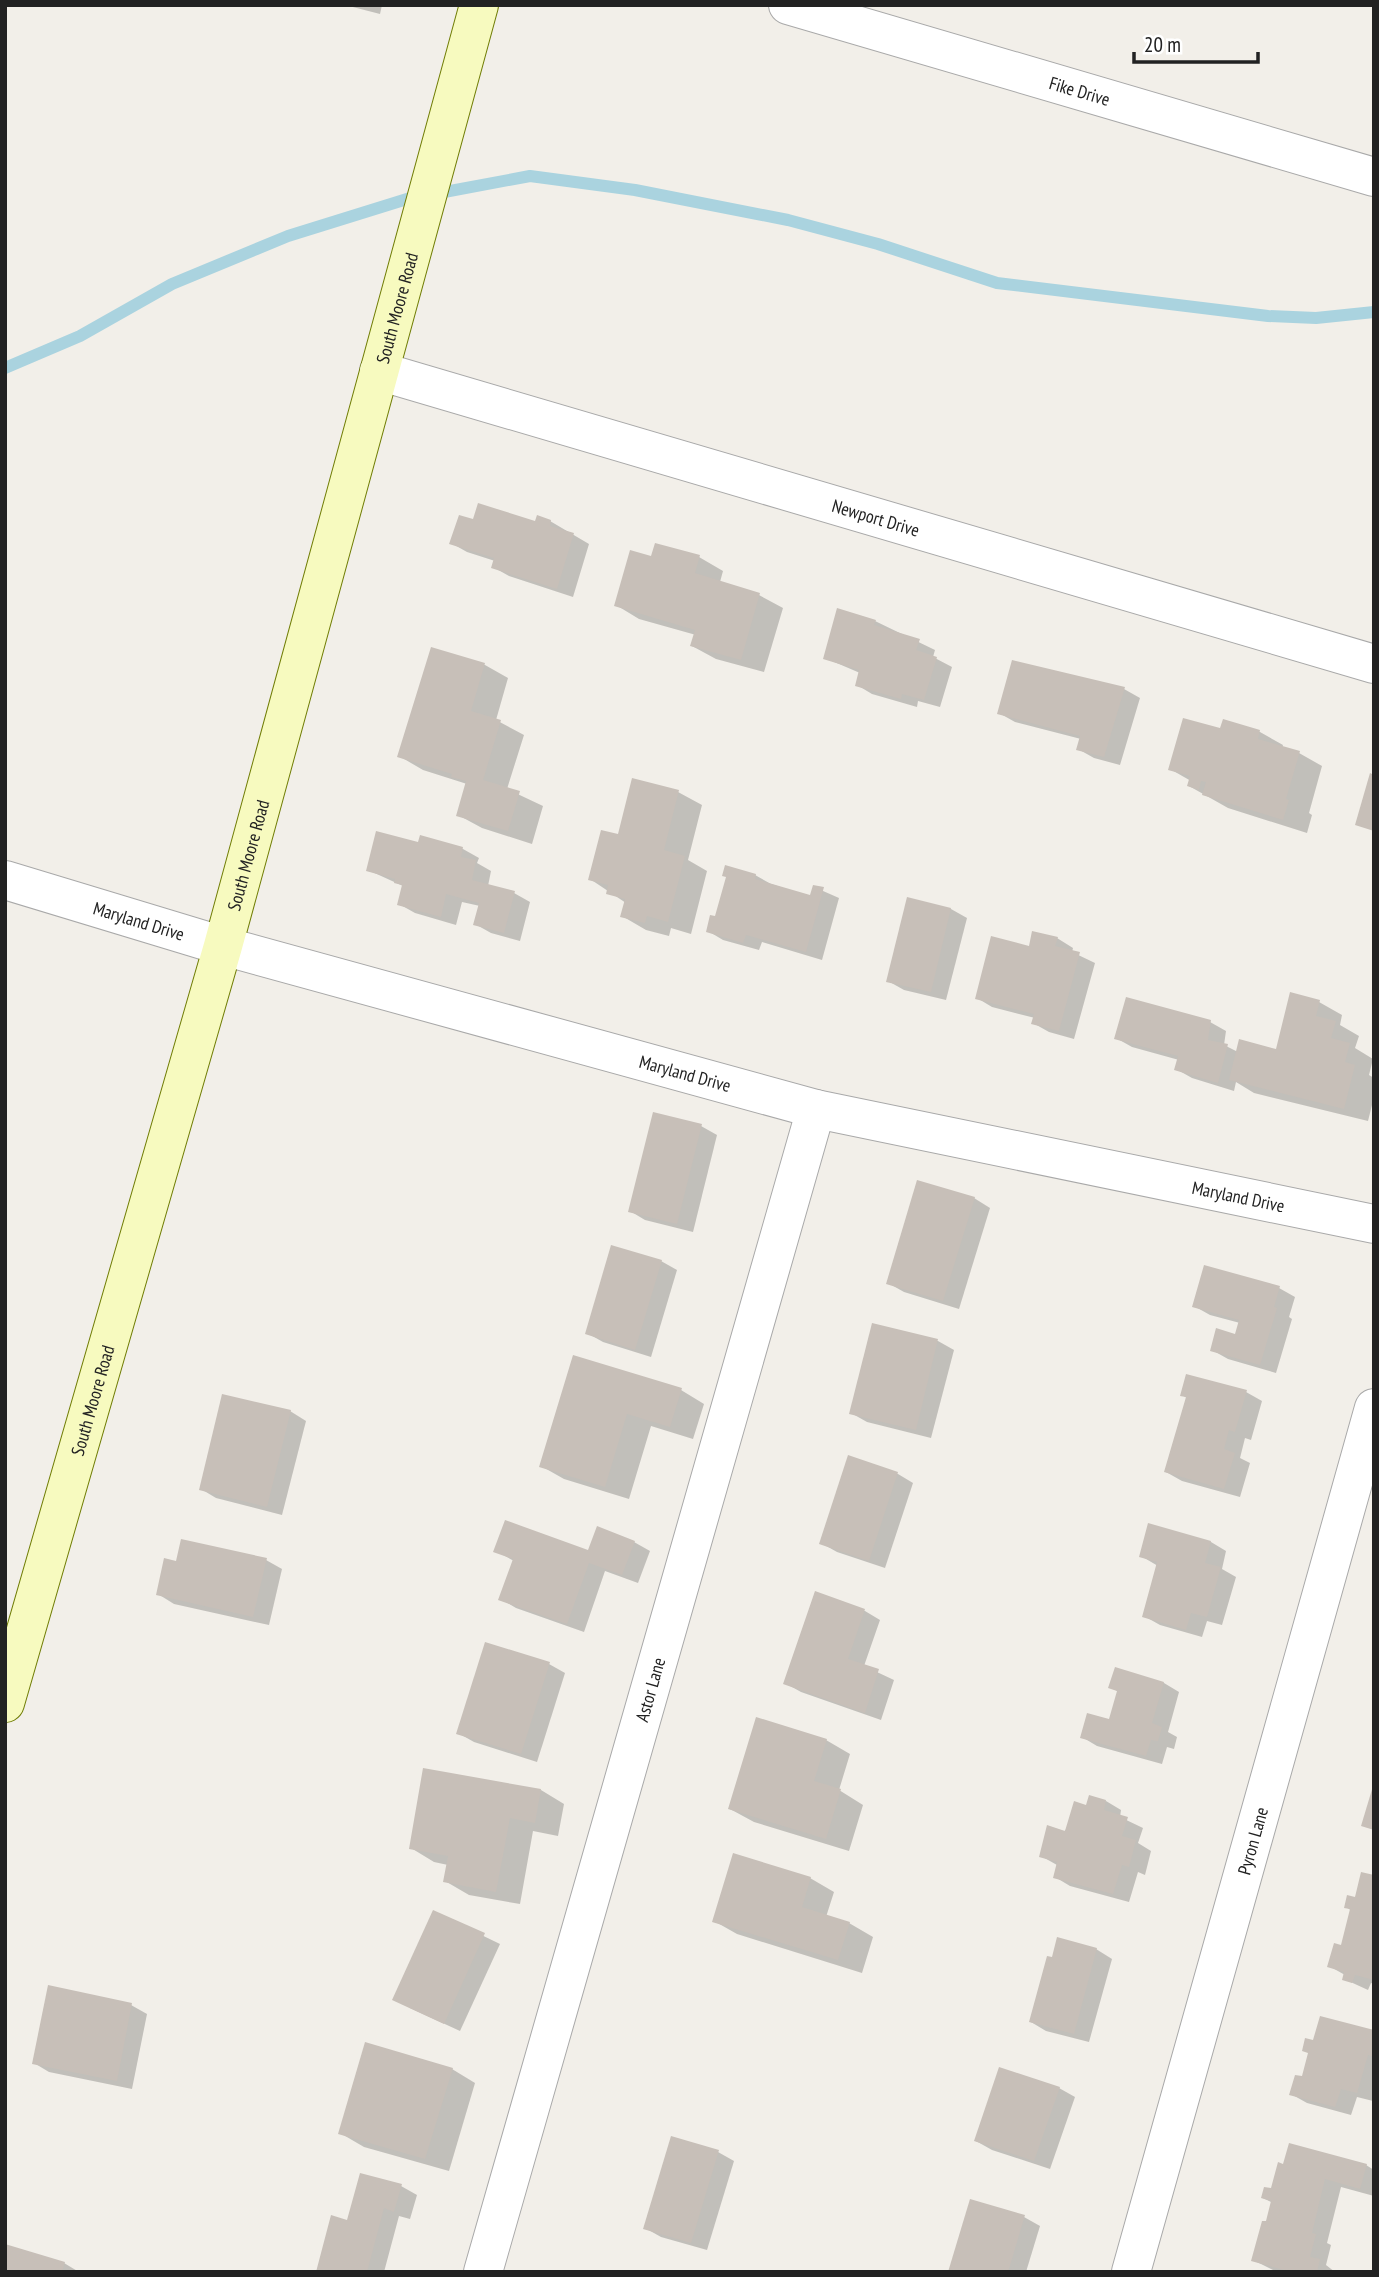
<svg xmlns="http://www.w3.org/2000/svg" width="1379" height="2277" font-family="'PT Sans Narrow',sans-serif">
	<rect width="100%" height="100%" fill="#f2efe9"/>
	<g fill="#0003">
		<path d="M345 5H382L380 14Z"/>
		<path d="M474 521H550L589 544 573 597 509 576 493 567 495 561 467 552 451 543Z"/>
		<path d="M699 557 723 571 720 582 759 595 783 608 764 672 716 659 692 646 696 635 639 619 616 605 652 558Z"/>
		<path d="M875 621 935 650 933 657 952 667 940 707 918 701 917 707 872 694 857 685 860 673 825 658Z"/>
		<path d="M432 649 485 665 508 678 496 720 524 735 507 789 543 806 532 844 482 828 458 815 467 784 423 770 399 756Z"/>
		<path d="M1124 689 1140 698 1120 765 1094 758 1078 749 1081 739 1015 722 999 713Z"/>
		<path d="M1224 721 1260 732 1283 745 1282 748 1299 753 1322 766 1309 813 1312 815 1307 833 1228 808 1189 786 1191 781 1170 769 1221 730Z"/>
		<path d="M678 792 702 805 688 860 707 871 691 934 671 928 669 936 646 930 622 916 626 903 590 879 619 836Z"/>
		<path d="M422 838 463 849 479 858 477 863 491 871 488 886 514 893 530 902 520 941 491 933 475 924 480 906 462 902 456 925 415 913 399 904 403 886 368 870 420 844Z"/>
		<path d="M755 875 771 884 811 897 814 887 839 898 822 960 762 942 759 950 723 940 708 931Z"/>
		<path d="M908 899 951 909 967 918 946 1000 904 990 888 981Z"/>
		<path d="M1057 938 1073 948 1072 952 1095 963 1074 1039 1049 1032 1033 1023 1035 1018 992 1007 977 998Z"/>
		<path d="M1319 1002 1342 1015 1340 1025 1359 1036 1355 1048 1373 1059 1369 1075 1374 1078V1097L1368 1121 1254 1093 1236 1082 1234 1091 1192 1078 1176 1069 1179 1060 1132 1047 1116 1038 1210 1022 1226 1031 1224 1045 1238 1052 1278 1051Z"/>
		<path d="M701 1126 717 1135 693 1232 645 1220 630 1211Z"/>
		<path d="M974 1198 990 1208 959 1309 904 1292 888 1283Z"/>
		<path d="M661 1261 677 1270 651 1357 603 1342 587 1333Z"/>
		<path d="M1279 1288 1295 1297 1289 1317 1292 1319 1276 1373 1228 1359 1212 1350 1237 1336 1240 1323 1210 1315 1194 1306Z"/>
		<path d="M873 1325 938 1341 954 1350 931 1438 867 1422 851 1413Z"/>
		<path d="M574 1358 681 1390 704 1404 693 1439 651 1426 629 1499 564 1479 541 1466Z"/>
		<path d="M1246 1392 1262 1401 1251 1440 1245 1438 1240 1458 1250 1463 1240 1497 1182 1481 1166 1472 1187 1398 1182 1395Z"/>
		<path d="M290 1411 306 1421 282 1515 216 1498 201 1489Z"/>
		<path d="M849 1458 898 1474 913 1483 885 1568 837 1552 821 1543Z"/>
		<path d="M1150 1525 1211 1542 1226 1551 1222 1569 1236 1577 1222 1625 1207 1621 1202 1637 1160 1625 1144 1616 1158 1566 1141 1556Z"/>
		<path d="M634 1542 650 1551 638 1583 605 1571 584 1632 516 1608 501 1599 514 1561 496 1551 589 1552Z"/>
		<path d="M266 1560 282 1569 269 1625 174 1604 158 1594 178 1563Z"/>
		<path d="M816 1594 865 1611 880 1620 864 1666 894 1680 881 1720 801 1692 785 1683Z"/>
		<path d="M549 1664 565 1673 537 1762 474 1742 458 1733Z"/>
		<path d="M1116 1669 1164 1683 1179 1692 1168 1732 1177 1737 1174 1749 1167 1747 1162 1764 1097 1746 1082 1737 1111 1722 1119 1692 1110 1687Z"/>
		<path d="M826 1740 850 1754 839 1790 863 1805 849 1851 754 1822 730 1809Z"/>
		<path d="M541 1790 564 1804 558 1836 533 1831 520 1904 469 1895 445 1881 448 1865 434 1862 411 1848Z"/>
		<path d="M1106 1801 1121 1810 1120 1817 1143 1828 1138 1843 1151 1851 1145 1875 1138 1872 1129 1902 1070 1886 1055 1877 1057 1865 1041 1856 1087 1807Z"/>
		<path d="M1374 1877V1984L1371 1983 1368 1990 1344 1979 1345 1975 1329 1966 1343 1947 1352 1911 1346 1907Z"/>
		<path d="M810 1878 834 1892 826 1917 849 1923 873 1937 862 1973 737 1934 714 1921Z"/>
		<path d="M434 1912 500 1944 460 2031 410 2008Z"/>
		<path d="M1096 1949 1112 1959 1089 2042 1046 2031 1031 2022Z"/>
		<path d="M131 2005 147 2014 132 2089 49 2072 34 2063Z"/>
		<path d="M1374 2032 1373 2101 1357 2097 1351 2115 1307 2103 1291 2094 1303 2079 1314 2042Z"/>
		<path d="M452 2069 475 2083 449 2171 364 2147 340 2133Z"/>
		<path d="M1059 2088 1075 2097 1050 2169 992 2150 976 2141Z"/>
		<path d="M718 2152 734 2161 707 2250 661 2237 645 2228Z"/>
		<path d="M1366 2165 1374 2170V2196L1341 2187 1327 2243 1331 2245 1326 2265 1335 2272H1277L1253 2260 1273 2203 1263 2198 1273 2191 1285 2166Z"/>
		<path d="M401 2186 417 2195 410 2219 399 2216 384 2272H318L348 2222Z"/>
		<path d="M1024 2217 1040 2226 1026 2272H950Z"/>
		<path d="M64 2263 79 2272H5Z"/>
	</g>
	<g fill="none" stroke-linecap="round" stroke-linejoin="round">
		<path stroke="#aad3df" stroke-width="12" d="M5 368 80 336 172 284 288 236 407 199 530 176 635 190 788 220 878 244 997 283 1268 316 1316 318 1374 312"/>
	</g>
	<g fill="#c7bfb8">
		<path d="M478 503 535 521 537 515 551 520 550 526 574 533 557 589 491 568 494 558 449 544 459 515 473 519Z"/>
		<path d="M655 543 700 555 695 573 760 593 741 660 690 646 695 630 614 606 630 550 651 556Z"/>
		<path d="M837 608 876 620 874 625 920 639 916 650 937 657 924 700 902 694 901 699 855 686 859 670 823 659Z"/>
		<path d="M431 647 485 663 471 711 501 720 483 780 520 791 508 831 456 816 466 781 451 777 452 774 397 757Z"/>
		<path d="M1012 660 1125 687 1104 757 1076 750 1080 736 997 714Z"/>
		<path d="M1183 718 1220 728 1223 719 1260 730 1258 739 1300 751 1286 799 1289 800 1283 820 1202 795 1206 782 1201 781 1199 790 1187 786 1190 776 1168 770Z"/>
		<path d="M1370 773 1374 775V831L1355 825Z"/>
		<path d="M632 778 679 790 664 850 685 856 668 922 647 916 645 923 620 917 625 899 606 894 608 885 588 880 601 830 618 834Z"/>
		<path d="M376 831 418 842 420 835 463 847 461 857 476 860 472 880 515 891 504 933 473 925 479 903 446 894 441 917 397 905 402 885 394 883 395 879 366 871Z"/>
		<path d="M725 865 756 874 755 879 810 895 813 885 824 887 806 952 746 935 743 943 706 932 710 915 715 916 726 877 722 876Z"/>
		<path d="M907 897 951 908 931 992 886 982Z"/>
		<path d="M1032 931 1058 937 1055 946 1080 952 1059 1031 1031 1024 1034 1014 975 999 991 936 1029 946Z"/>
		<path d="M1290 992 1320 1000 1316 1016 1336 1021 1331 1038 1350 1043 1345 1062 1355 1065 1344 1109 1229 1080 1239 1039 1276 1049Z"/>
		<path d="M1126 997 1211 1020 1208 1040 1228 1044 1218 1083 1174 1070 1178 1056 1114 1039Z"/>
		<path d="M653 1112 702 1124 677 1224 628 1212Z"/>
		<path d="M917 1180 975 1197 943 1301 886 1284Z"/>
		<path d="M611 1245 662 1260 635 1350 585 1334Z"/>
		<path d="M1204 1265 1280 1286 1274 1307 1277 1308 1260 1365 1210 1351 1216 1328 1235 1334 1239 1320 1192 1307Z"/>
		<path d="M872 1323 938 1339 916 1430 849 1414Z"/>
		<path d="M573 1355 682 1388 670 1427 627 1414 605 1487 539 1467Z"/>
		<path d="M1186 1374 1247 1390 1235 1432 1229 1430 1224 1449 1235 1453 1224 1489 1164 1472 1186 1397 1180 1396Z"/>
		<path d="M222 1394 291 1410 267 1507 199 1490Z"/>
		<path d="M848 1455 898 1472 869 1561 819 1544Z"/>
		<path d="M505 1520 588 1550 597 1526 635 1541 622 1575 589 1563 567 1624 498 1600 513 1559 493 1552Z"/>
		<path d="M1148 1523 1211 1541 1205 1563 1221 1567 1207 1617 1191 1613 1186 1630 1142 1617 1157 1562 1139 1557Z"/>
		<path d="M181 1539 267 1558 253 1617 156 1595 164 1558 176 1561Z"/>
		<path d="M815 1591 865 1609 848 1659 879 1669 865 1713 783 1684Z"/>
		<path d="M485 1642 550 1662 521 1754 456 1734Z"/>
		<path d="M1115 1667 1164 1682 1152 1723 1162 1727 1158 1741 1151 1740 1146 1756 1080 1738 1087 1713 1109 1719 1117 1691 1108 1688Z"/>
		<path d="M756 1717 827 1739 814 1781 841 1789 826 1839 728 1809Z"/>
		<path d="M423 1768 541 1789 535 1823 510 1818 496 1892 443 1882 448 1856 409 1849Z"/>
		<path d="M1373 1786H1374V1830L1361 1826Z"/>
		<path d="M1089 1795 1106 1800 1104 1810 1128 1817 1122 1836 1136 1840 1129 1867 1122 1865 1113 1894 1053 1878 1057 1862 1039 1857 1047 1825 1065 1831 1074 1801 1086 1805Z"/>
		<path d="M733 1853 811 1877 802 1907 850 1922 838 1960 712 1922Z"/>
		<path d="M1361 1872 1374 1875V1980L1355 1975 1352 1983 1342 1980 1344 1972 1327 1967 1334 1943 1341 1945 1350 1909 1344 1908 1347 1895 1355 1897Z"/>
		<path d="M433 1910 485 1933 444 2024 392 2000Z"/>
		<path d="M1057 1937 1097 1948 1074 2034 1029 2022 1047 1956 1052 1957Z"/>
		<path d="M48 1985 132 2003 117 2081 32 2064Z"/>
		<path d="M1320 2016 1374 2030V2057L1368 2055 1357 2093 1341 2089 1335 2107 1289 2095 1295 2075 1302 2076 1308 2053 1302 2051 1305 2038 1313 2040Z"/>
		<path d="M365 2042 453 2068 425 2159 338 2134Z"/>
		<path d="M999 2067 1060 2087 1034 2161 974 2141Z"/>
		<path d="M671 2136 719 2150 691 2243 643 2229Z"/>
		<path d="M1289 2143 1367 2164 1360 2189 1325 2179 1312 2233 1316 2234 1310 2257 1320 2259 1317 2272H1291L1251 2261 1262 2221H1266L1271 2201 1261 2198 1264 2187 1271 2188 1278 2162 1283 2164Z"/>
		<path d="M360 2173 402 2184 394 2212 384 2208 367 2272H316L331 2215 347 2220Z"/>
		<path d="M970 2199 1025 2215 1008 2272H948Z"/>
		<path d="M5 2244 65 2262 62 2272H5Z"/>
	</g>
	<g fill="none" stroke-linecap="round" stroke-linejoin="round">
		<g stroke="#a9a9a9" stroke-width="40">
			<g id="street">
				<path id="s1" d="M788 5 1374 177"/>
				<path id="s2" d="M379 371 1374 664"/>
				<path id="s3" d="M5 880 223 946 816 1109 1374 1224"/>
				<path id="s4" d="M483 2272 816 1109"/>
				<path id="s5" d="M1131 2272 1374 1408"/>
			</g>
		</g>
		<g stroke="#707d05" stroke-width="40">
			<g id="secondary">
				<path id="s6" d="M5 1703 223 946 479 5"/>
			</g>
		</g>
		<use href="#street" stroke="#fff" stroke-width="38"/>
		<use href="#secondary" stroke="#f7fabf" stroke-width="38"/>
	</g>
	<g text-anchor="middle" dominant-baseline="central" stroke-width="5" stroke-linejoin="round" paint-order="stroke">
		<g font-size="18" fill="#222" stroke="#fff">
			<text stroke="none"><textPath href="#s1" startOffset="304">Fike Drive</textPath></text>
			<text stroke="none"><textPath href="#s6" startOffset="1449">South Moore Road</textPath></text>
			<text stroke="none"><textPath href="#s2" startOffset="518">Newport Drive</textPath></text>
			<text stroke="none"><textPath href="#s6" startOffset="882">South Moore Road</textPath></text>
			<text stroke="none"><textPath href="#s3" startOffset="140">Maryland Drive</textPath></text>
			<text stroke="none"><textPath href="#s3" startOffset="707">Maryland Drive</textPath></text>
			<text stroke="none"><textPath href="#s3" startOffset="1274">Maryland Drive</textPath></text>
			<text stroke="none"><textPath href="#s6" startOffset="315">South Moore Road</textPath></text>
			<text stroke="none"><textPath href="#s4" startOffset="606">Astor Lane</textPath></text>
			<text stroke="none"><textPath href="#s5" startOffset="448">Pyron Lane</textPath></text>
		</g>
	</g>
	<rect width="1379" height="2277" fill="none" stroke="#222222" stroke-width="14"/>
	<path d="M1134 52v10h124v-10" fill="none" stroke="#222222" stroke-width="3.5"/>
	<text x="1144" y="52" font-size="21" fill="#222222" stroke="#ffffff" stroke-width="5" paint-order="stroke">20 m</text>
</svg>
